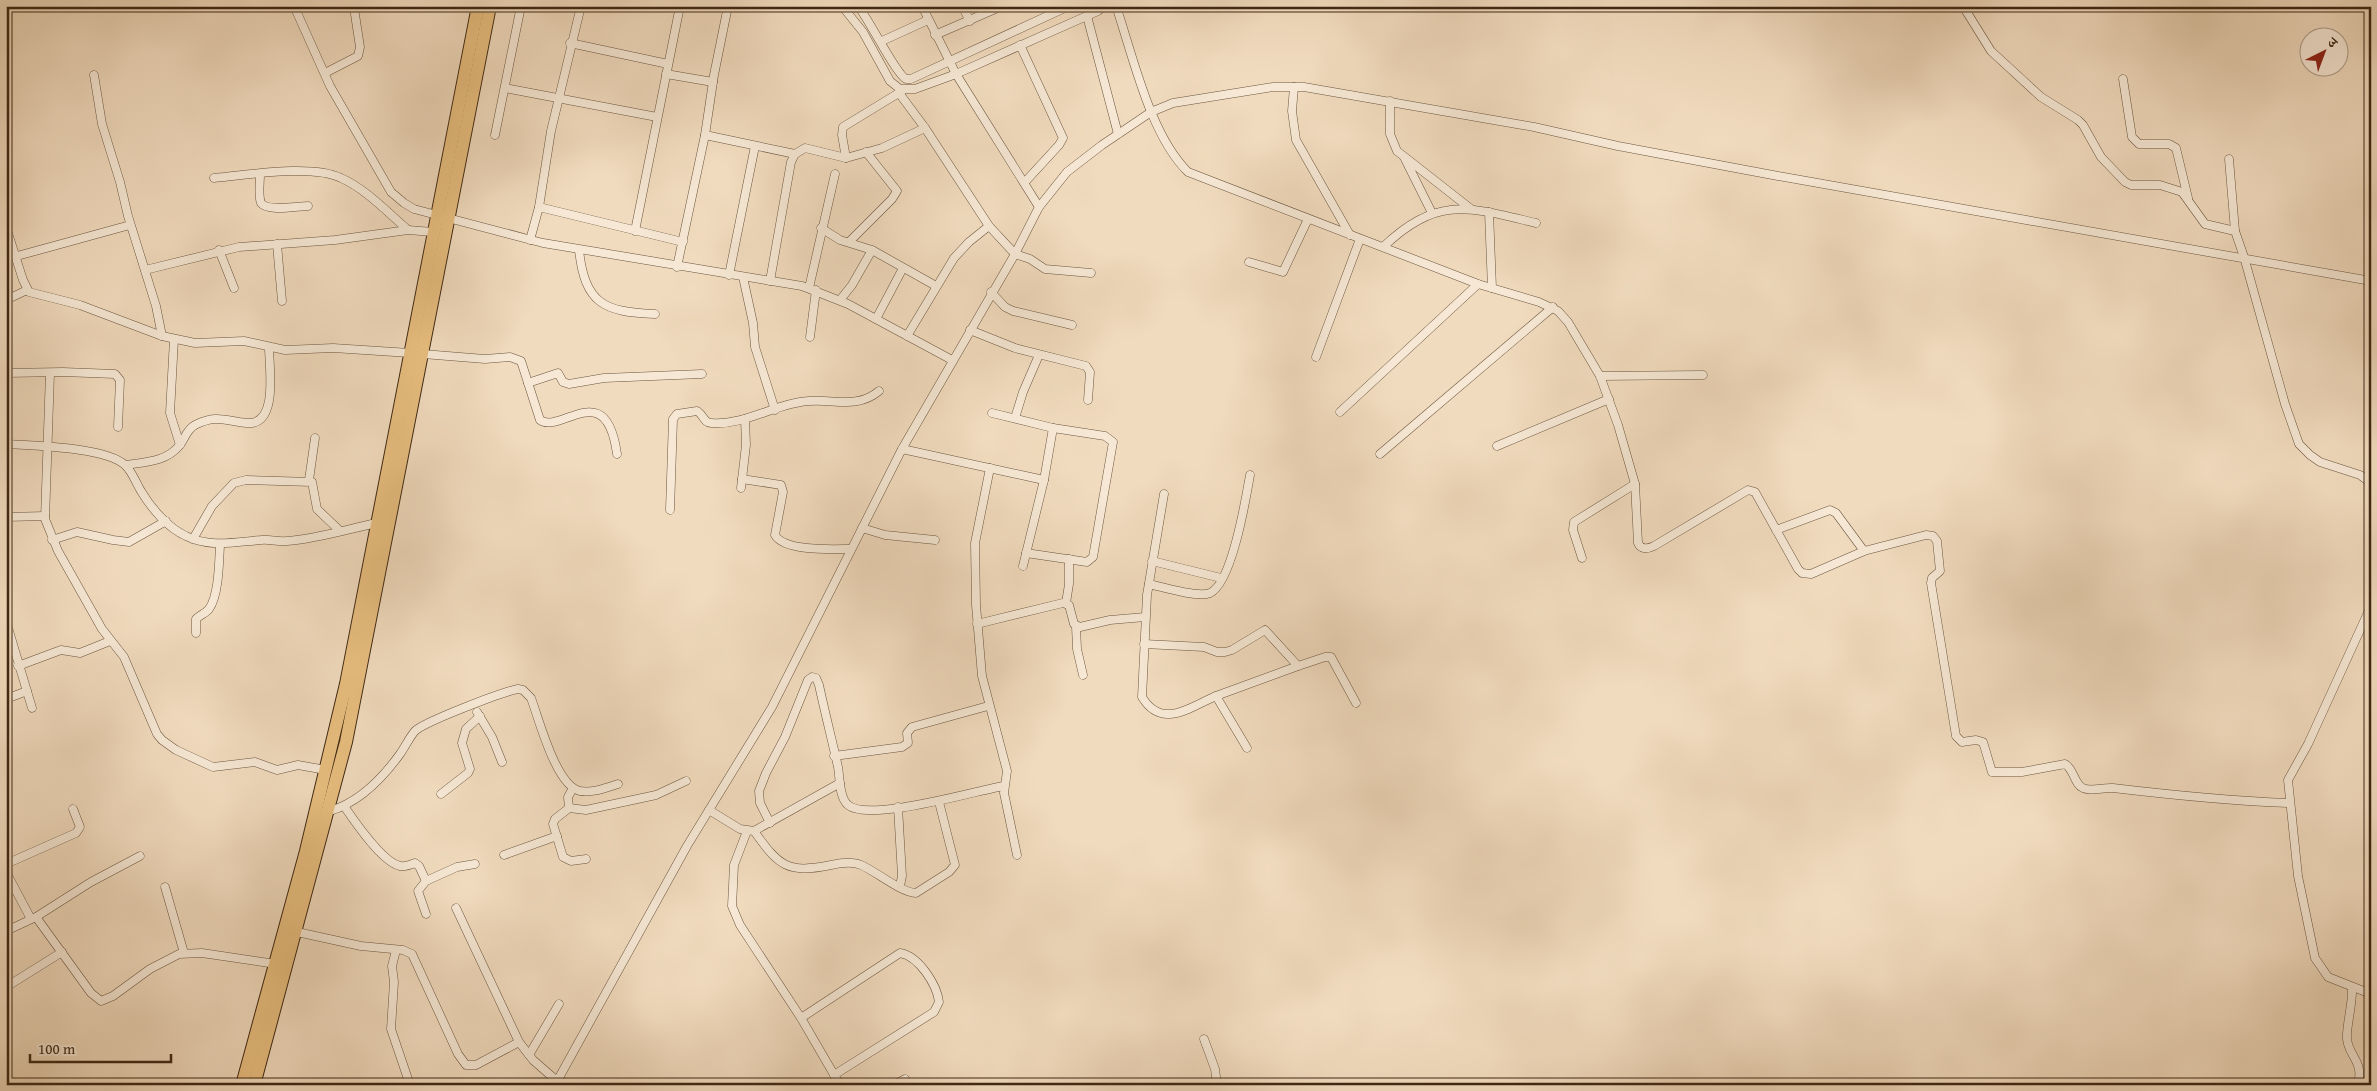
<svg xmlns="http://www.w3.org/2000/svg" width="2377" height="1091" font-family="'Gentium Book Plus','Noto Serif Devanagari',serif">
	<rect width="100%" height="100%" fill="#f1dbbe"/>
	<filter id="stains"><feTurbulence type="fractalNoise" baseFrequency=".004" numOctaves="4"/><feColorMatrix values="0 0 0 0 .2 0 0 0 0 .09 0 0 0 0 .02 0 0 0 .5 -.17"/></filter>
	<radialGradient id="worn" r=".72"><stop offset=".6" stop-color="#630" stop-opacity="0"/><stop offset="1" stop-color="#630" stop-opacity=".3"/></radialGradient>
	<g fill="none" stroke-linecap="round" stroke-linejoin="round">
		<g stroke="#6b553e" stroke-width="9">
			<g id="minor">
				<path d="M294 6 330 86 391 192 404 203 414 209 543 243 802 286 848 304 952 360"/>
				<path d="M667 6 679 9"/>
				<path d="M842 6 863 32 890 81 900 89H915L956 74 1098 11 1104 6"/>
				<path d="M858 6C870 21 896 74 906 79H911L1069 6"/>
				<path d="M922 6 956 74 1039 207"/>
				<path d="M962 6 970 21"/>
				<path d="M1116 6C1133 56 1150 135 1188 172L1478 284 1539 302 1558 311 1568 322 1600 376 1618 425 1635 484 1638 543C1641 550 1648 549 1654 546L1748 490 1755 492 1798 569 1802 573 1811 574 1864 551 1926 535 1933 536 1937 541 1940 571 1932 578 1931 583 1956 736 1962 742 1976 740 1983 742 1992 772H2022L2065 764C2074 769 2074 784 2083 788 2091 792 2104 787 2113 788 2172 795 2230 801 2289 803"/>
				<path d="M1963 6 1991 51 2041 97 2078 120 2083 125 2101 157 2125 182 2131 185H2160L2182 192 2205 224 2235 231 2244 257 2285 404 2299 444 2310 455 2320 462 2360 475 2371 483"/>
				<path d="M1087 16 1118 134"/>
				<path d="M935 35 1002 6"/>
				<path d="M882 41 928 20"/>
				<path d="M570 43 668 64"/>
				<path d="M1020 45 1063 138 1059 145 1025 182"/>
				<path d="M325 73 358 56 360 47 354 8"/>
				<path d="M666 74 713 82"/>
				<path d="M94 75 102 124 120 182 128 216 156 306 162 336"/>
				<path d="M2123 79 2132 137 2139 144H2169L2176 148 2188 198"/>
				<path d="M1294 87 1292 111 1296 140 1350 235"/>
				<path d="M505 88 657 117"/>
				<path d="M899 93 925 128 989 226 1015 254 1030 259 1045 269 1091 273"/>
				<path d="M1390 101V134L1397 151 1471 209"/>
				<path d="M495 135 521 6"/>
				<path d="M705 135 795 154"/>
				<path d="M846 158 842 135 843 127 902 91"/>
				<path d="M1405 159 1432 213"/>
				<path d="M2229 159 2235 231"/>
				<path d="M260 175C260 182 258 196 261 203 267 212 298 206 308 206"/>
				<path d="M214 178C248 175 312 164 341 178 366 189 387 212 408 230"/>
				<path d="M539 207 683 242"/>
				<path d="M1489 212 1492 288"/>
				<path d="M6 227 23 280 29 292 80 305 162 336 195 343 244 341 285 350 333 348 410 353"/>
				<path d="M821 228 840 240 872 250 936 286"/>
				<path d="M635 231 680 6"/>
				<path d="M530 240 539 207 551 131 581 6"/>
				<path d="M849 242 892 199 897 191 866 152"/>
				<path d="M277 244 282 301"/>
				<path d="M1383 247C1438 195 1469 207 1536 223"/>
				<path d="M219 250 234 288"/>
				<path d="M579 250C585 304 604 312 655 314"/>
				<path d="M17 256 130 225"/>
				<path d="M1249 262 1283 272 1308 219"/>
				<path d="M677 267 705 135 714 75 728 6"/>
				<path d="M145 270 239 247 335 240 408 230 433 232"/>
				<path d="M729 275 755 146"/>
				<path d="M743 277 753 323 755 347 775 410"/>
				<path d="M770 281 791 162 795 154 805 148 846 158 882 148 925 128"/>
				<path d="M809 288 835 174"/>
				<path d="M991 292 1005 307 1013 311 1072 325"/>
				<path d="M6 300 27 290"/>
				<path d="M840 300 852 285 872 250"/>
				<path d="M876 319 903 268"/>
				<path d="M970 330 1015 348 1086 366 1090 372 1088 400"/>
				<path d="M907 336 954 258 969 242 989 226"/>
				<path d="M810 337 816 290"/>
				<path d="M174 339 170 413 180 445"/>
				<path d="M423 354 485 359 510 357 521 361 540 420C561 435 606 375 617 454"/>
				<path d="M1316 357 1360 239"/>
				<path d="M6 373 63 372 115 374 120 380 118 427"/>
				<path d="M50 373 45 519 58 551 102 629 124 657 157 734 162 740 176 750 213 767 255 762 277 770 298 765 326 770"/>
				<path d="M1600 376 1703 375"/>
				<path d="M528 383 558 373 563 382 569 384 604 378 702 374"/>
				<path d="M1340 412 1478 284"/>
				<path d="M992 413 1053 428 1105 436 1113 442 1093 557 1087 562 1026 553"/>
				<path d="M1015 418 1023 392 1039 355"/>
				<path d="M6 444C34 446 105 447 125 465 132 471 136 483 141 491 151 508 168 528 186 536 210 548 235 542 261 540 269 539 278 542 287 541 317 539 348 529 377 523"/>
				<path d="M1497 446 1609 399"/>
				<path d="M902 449 1044 480"/>
				<path d="M1380 454 1553 307"/>
				<path d="M126 465C144 462 166 462 179 446 185 439 186 430 195 425 217 414 225 421 247 423 279 426 269 366 269 347"/>
				<path d="M990 468 975 543 976 605 982 676 1007 771 1004 793 1017 855"/>
				<path d="M742 479 781 485 783 492 775 535C785 552 833 549 851 549"/>
				<path d="M309 480 315 438"/>
				<path d="M741 488 746 445 745 419"/>
				<path d="M1164 494 1147 595 1142 697C1162 730 1190 707 1216 696L1247 748"/>
				<path d="M670 510 673 419 677 414 697 411C703 414 704 423 711 423 745 426 776 403 809 401 836 399 857 409 879 391"/>
				<path d="M6 517 45 516"/>
				<path d="M862 528 885 535 935 540"/>
				<path d="M1776 530 1830 510 1836 513 1864 551"/>
				<path d="M193 539 212 506 234 483 246 480 312 482 317 509 340 531"/>
				<path d="M52 540 77 532 113 540 129 542 166 521"/>
				<path d="M1582 558 1573 530 1574 522 1635 484"/>
				<path d="M1152 561 1221 578"/>
				<path d="M1023 566 1044 480 1053 428"/>
				<path d="M1149 584C1162 587 1198 598 1210 593 1232 583 1246 498 1250 475"/>
				<path d="M1066 603 1069 584V559"/>
				<path d="M2371 606 2308 744 2288 780 2298 876 2315 958 2328 977 2371 994"/>
				<path d="M6 621 32 708"/>
				<path d="M977 624 1063 603 1069 605 1074 624 1080 627 1110 620 1145 617"/>
				<path d="M1076 626 1077 649 1083 675"/>
				<path d="M196 633V619C200 615 206 613 209 609 219 595 219 562 220 545"/>
				<path d="M1144 644 1204 647 1217 652H1225L1232 650 1265 630 1298 666 1216 696"/>
				<path d="M18 666 61 650 80 653 110 641"/>
				<path d="M1298 666 1325 657H1331L1356 703"/>
				<path d="M6 699 27 691"/>
				<path d="M477 712 492 737 502 762"/>
				<path d="M834 756 902 747 908 743 907 733 912 727 988 706"/>
				<path d="M573 788 568 797 569 808 555 819 553 824 563 857 571 861 586 859"/>
				<path d="M441 794 468 773 470 769 462 743 466 729 480 716"/>
				<path d="M344 806C355 822 382 862 400 866 405 867 410 865 415 863L419 866 426 881 418 891 426 914"/>
				<path d="M898 807 902 876 900 886"/>
				<path d="M569 808 586 810 656 795 686 781"/>
				<path d="M709 810 740 829 754 831 840 783"/>
				<path d="M330 811C360 802 382 779 400 754 405 747 409 738 415 731 424 722 502 692 518 689L523 690 531 698C539 719 556 786 580 791 593 793 606 788 618 784"/>
				<path d="M770 823 760 803 759 791 766 773 785 737 808 680 812 677 816 678 819 685C825 713 832 740 838 767 840 778 839 796 847 804 865 824 978 790 1004 786"/>
				<path d="M747 831 734 865 732 906 740 925 801 1018 840 1085"/>
				<path d="M754 831C779 866 787 874 831 865 840 863 852 861 861 865 877 872 900 892 916 893L949 872 955 865 939 802"/>
				<path d="M504 855 557 836"/>
				<path d="M6 864 76 833 80 827 73 809"/>
				<path d="M6 872 31 919"/>
				<path d="M426 881 457 867 475 864"/>
				<path d="M165 887 184 953"/>
				<path d="M456 908 519 1042 533 1060 557 1081"/>
				<path d="M36 917 91 882 140 856"/>
				<path d="M6 931 36 917 91 993 101 1001 113 996 150 969 179 954 202 953 276 964"/>
				<path d="M297 932 361 946 403 950 412 954 458 1054 466 1065H476L519 1042"/>
				<path d="M396 950 392 966 394 982 391 1029 410 1085"/>
				<path d="M6 987 62 952"/>
				<path d="M2352 987C2353 1005 2346 1025 2347 1039 2349 1057 2364 1061 2358 1085"/>
				<path d="M801 1018 900 953C919 956 937 985 939 1002L934 1012 834 1075"/>
				<path d="M1204 1039 1215 1069 1217 1085"/>
				<path d="M529 1055 559 1004"/>
				<path d="M555 1085 687 846 772 707 902 449 1015 254 1039 207 1067 172 1102 145 1151 112 1173 103 1273 87H1304L1534 127 1618 146 1778 176 2371 281"/>
				<path d="M894 1085 905 1079"/>
			</g>
		</g>
		<g stroke="#3e2814" stroke-width="14">
			<g id="trunk">
				<path d="M242 1085 306 851 346 684 478 6"/>
				<path d="M254 1085 346 742 490 6"/>
			</g>
		</g>
		<use href="#minor" stroke="#f6e8d5" stroke-width="8"/>
		<use href="#trunk" stroke="#e8be7f" stroke-width="12"/>
	</g>
	<rect width="2377" height="1091" fill="none" stroke="#f1dbbe" stroke-width="25"/>
	<rect x="8" y="8" width="2362" height="1076" fill="none" stroke="#3e2814" stroke-width="2.5"/>
	<rect x="12" y="12" width="2352" height="1066" fill="none" stroke="#3e2814"/>
	<g transform="translate(2324 52) rotate(42)"><circle r="24" fill="#f6e8d5" stroke="#ac9b88"/>
	<path d="M0-4L9 19L0 12L-9 19Z" fill="#8f2418"/>
	<text y="-8" font-size="14" font-weight="bold" text-anchor="middle" fill="#3e2814">उ</text>
	</g>
	<path d="M30 1054v8h141v-8" fill="none" stroke="#3e2814" stroke-width="2.5"/>
	<text x="38" y="1054" font-size="15" fill="#3e2814" stroke="#f6e8d5" stroke-width="4" paint-order="stroke">100 m</text>
	<rect width="100%" height="100%" filter="url(#stains)"/>
	<rect width="100%" height="100%" fill="url(#worn)"/>
</svg>
